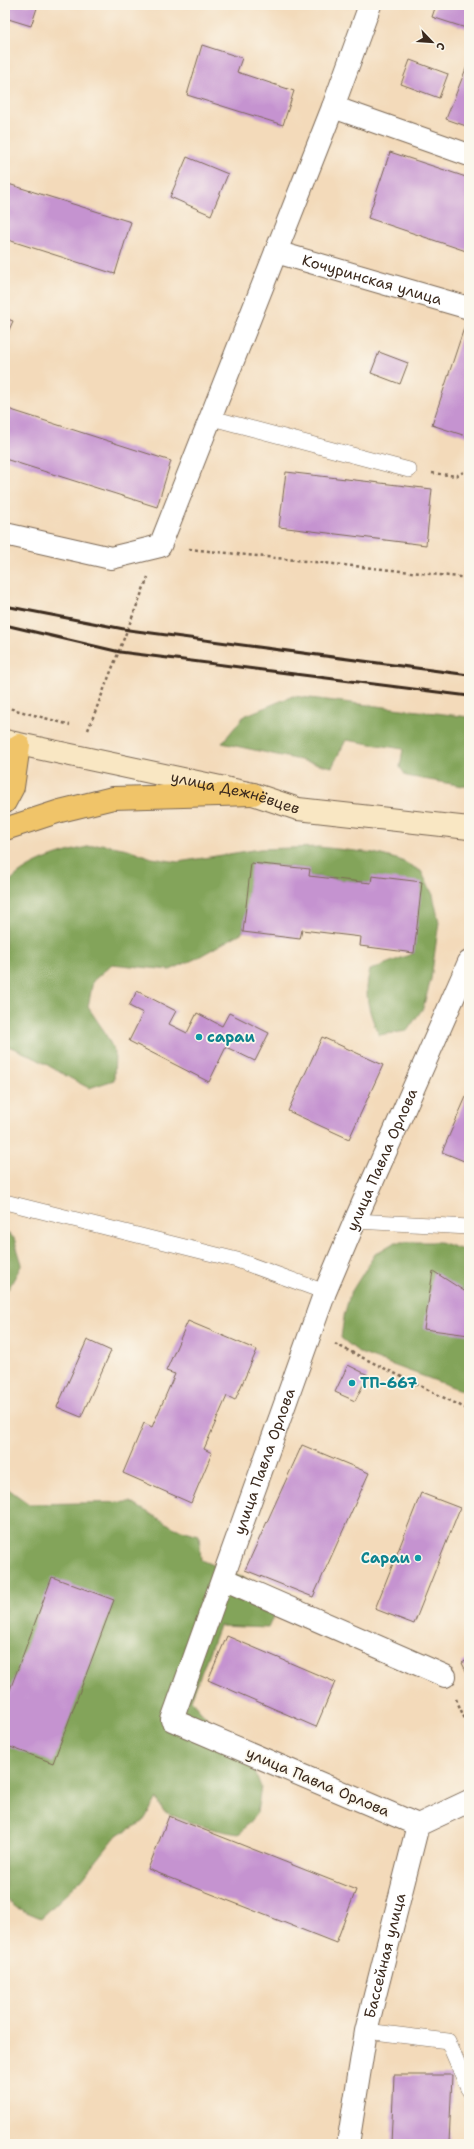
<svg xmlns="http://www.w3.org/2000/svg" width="474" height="2149" font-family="'Shantell Sans',sans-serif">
	<rect width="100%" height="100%" fill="#fbf7ec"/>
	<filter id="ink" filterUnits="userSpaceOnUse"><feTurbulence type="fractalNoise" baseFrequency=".025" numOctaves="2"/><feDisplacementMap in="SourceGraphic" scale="8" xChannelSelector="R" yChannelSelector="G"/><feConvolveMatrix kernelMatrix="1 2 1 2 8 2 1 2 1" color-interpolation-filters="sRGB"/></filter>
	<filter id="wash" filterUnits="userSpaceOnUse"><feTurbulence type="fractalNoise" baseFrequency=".012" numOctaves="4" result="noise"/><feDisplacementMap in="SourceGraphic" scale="16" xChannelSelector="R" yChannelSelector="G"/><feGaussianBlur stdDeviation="0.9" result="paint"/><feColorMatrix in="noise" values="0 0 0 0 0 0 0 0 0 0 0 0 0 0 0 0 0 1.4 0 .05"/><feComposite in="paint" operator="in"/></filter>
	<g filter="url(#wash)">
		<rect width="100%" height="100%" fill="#f3daba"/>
		<g fill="#83a45a" stroke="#5f673c">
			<path d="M293 696 469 717V787L406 776 400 767 403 749 346 740 332 767 222 743 244 716Z"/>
			<path d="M102 844 128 849 152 858 178 862 260 849 319 847 374 853 400 860 421 871 433 895 439 922 431 979 423 1008 407 1031 379 1035C369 1013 363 994 370 970L414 953 371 883 309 876 310 869 252 863 243 932 195 959 170 970 112 964 93 981 88 1007 102 1028 115 1052 114 1080 89 1088C60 1074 35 1055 5 1045V887C25 860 71 850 102 844Z"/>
			<path d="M5 1231 14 1238 22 1264 9 1288 5 1291Z"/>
			<path d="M395 1242H440L469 1252V1393L360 1353 341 1338 344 1316 350 1294 375 1254Z"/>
			<path d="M5 1475 7 1488 29 1504 130 1502 175 1528 199 1535 201 1560 283 1595 268 1628 219 1626 191 1700 231 1745 251 1762 261 1787 257 1813 239 1834C211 1830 188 1823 163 1811L157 1798 143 1822 117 1835 82 1879 41 1918 17 1908 5 1899Z"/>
		</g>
		<g id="blocks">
			<g fill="#c593d0">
				<path d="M5 5H38L31 26 5 18Z"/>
				<path d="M436 5H469V29L432 17Z"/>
				<path d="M202 45 242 58 237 72 294 91 283 125 187 95Z"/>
				<path d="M410 60 448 74 439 98 401 84Z"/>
				<path d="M469 61V127L446 119Z"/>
				<path d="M390 152 469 178V252L368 218Z"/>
				<path d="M187 157 228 174 211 215 170 197Z"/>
				<path d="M5 183 131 222 115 274 5 239Z"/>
				<path d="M5 318 13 321 5 339Z"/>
				<path d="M465 325 469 327V437L432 425Z"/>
				<path d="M379 352 408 363 400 384 371 373Z"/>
				<path d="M5 408 171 461 157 507 5 459Z"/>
				<path d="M286 472 432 489 426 545 279 527Z"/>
				<path d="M251 863 310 869 309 876 371 883 372 876 422 882 414 953 360 946 361 937 302 930 300 939 243 932Z"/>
				<path d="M137 991 176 1011 169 1024 187 1033 197 1013 222 1026 229 1013 269 1033 255 1061 226 1047 209 1082 129 1041 143 1013 129 1006Z"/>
				<path d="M322 1037 383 1065 349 1139 288 1111Z"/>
				<path d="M469 1090V1163L442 1152Z"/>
				<path d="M433 1271 469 1294V1335L424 1329Z"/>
				<path d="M188 1321 257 1350 235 1400 227 1396 204 1449 212 1453 191 1503 123 1473 144 1423 152 1427 175 1374 166 1371Z"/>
				<path d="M87 1340 111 1351 81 1417 57 1407Z"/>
				<path d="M348 1365 368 1375 355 1401 335 1392Z"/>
				<path d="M302 1445 369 1473 313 1597 245 1570Z"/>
				<path d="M421 1493 460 1508 414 1624 375 1609Z"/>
				<path d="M52 1577 114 1600 53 1763 5 1745V1703Z"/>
				<path d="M227 1636 335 1682 316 1727 208 1680Z"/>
				<path d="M469 1659V1677L462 1663Z"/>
				<path d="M169 1816 356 1890 336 1943 148 1869Z"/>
				<path d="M394 2075H452L449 2144H391Z"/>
			</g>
		</g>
	</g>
	<g filter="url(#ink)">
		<use href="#blocks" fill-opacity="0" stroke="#7b6855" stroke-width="1"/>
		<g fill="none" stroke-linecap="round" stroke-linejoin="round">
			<g stroke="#7b6855" stroke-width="16">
				<g id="service">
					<path d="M212 418 409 470"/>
					<path d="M5 1202 237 1260 325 1292"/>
					<path d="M355 1221 469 1227"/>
					<path d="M366 2031 448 2041 469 2090"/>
				</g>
			</g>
			<g stroke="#7b6855" stroke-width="24">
				<g id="minor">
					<path d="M333 107 469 155"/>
					<path id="s1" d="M276 252 469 308"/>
					<path d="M5 534 111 558 160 546 333 107 370 5"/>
					<path d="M223 1579 445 1676"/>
					<path id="s2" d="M418 1825 172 1720 325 1292 355 1221 469 962"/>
					<path id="s3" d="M348 2144 366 2031 418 1825 469 1801"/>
				</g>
			</g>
			<g stroke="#7b6855" stroke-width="24">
				<g id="secondary">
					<path id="s4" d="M5 741 253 794 298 809 469 828"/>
				</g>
			</g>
			<g stroke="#7b6855" stroke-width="24">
				<g id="primary">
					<path d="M5 802 13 787 19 745"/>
					<path d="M5 829 60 811 113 798 253 794"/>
				</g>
			</g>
			<g stroke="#7b6855" stroke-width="2.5" stroke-dasharray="3 3" stroke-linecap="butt">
				<path d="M432 473 456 476 469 469"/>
				<path d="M189 549 469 578"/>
				<path d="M5 707 70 725"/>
				<path d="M88 730 148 577"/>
				<path d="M335 1344 469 1410"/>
				<path d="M456 1699 469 1728"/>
			</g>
			<use href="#service" stroke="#fff" stroke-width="15"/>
			<use href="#minor" stroke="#fff" stroke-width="22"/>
			<use href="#secondary" stroke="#f9e7c3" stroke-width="22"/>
			<use href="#primary" stroke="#f0c469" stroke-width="22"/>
			<g stroke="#3b2a1e" stroke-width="3">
				<path d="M5 606 129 630 469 675"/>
				<path d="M5 625 120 652 469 696"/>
			</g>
		</g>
	</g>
	<g fill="#0f9aa8" stroke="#fbf7ec" stroke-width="1.5">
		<circle cx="199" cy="1037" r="4"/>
		<circle cx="352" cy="1383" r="4"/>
		<circle cx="418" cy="1558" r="4"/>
	</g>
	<g text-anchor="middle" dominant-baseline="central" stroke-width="3.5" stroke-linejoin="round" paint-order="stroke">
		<g font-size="15" fill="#3b2a1e" stroke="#fbf7ec">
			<text stroke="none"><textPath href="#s1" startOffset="100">Кочуринская улица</textPath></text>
			<text stroke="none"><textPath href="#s4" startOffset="236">улица Дежнёвцев</textPath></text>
			<text stroke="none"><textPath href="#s2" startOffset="866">улица Павла Орлова</textPath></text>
			<text stroke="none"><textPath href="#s2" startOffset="542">улица Павла Орлова</textPath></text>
			<text transform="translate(318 1782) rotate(23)">улица Павла Орлова</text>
			<text stroke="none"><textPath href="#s3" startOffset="192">Бассейная улица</textPath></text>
		</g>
		<g font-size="15" font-weight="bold" fill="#0d838f" stroke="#fbf7ec" text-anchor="start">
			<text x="207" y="1037">сараи</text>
			<text x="360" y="1383">ТП-667</text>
			<text x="410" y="1558" text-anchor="end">Сараи</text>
		</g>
	</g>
	<rect width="474" height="2149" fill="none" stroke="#fbf7ec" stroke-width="20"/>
	<g transform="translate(432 42) rotate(115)" stroke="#fbf7ec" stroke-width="3" paint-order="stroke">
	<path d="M0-3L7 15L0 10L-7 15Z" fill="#3b2a1e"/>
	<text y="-6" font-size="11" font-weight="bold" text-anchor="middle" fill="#3b2a1e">С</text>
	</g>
</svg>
